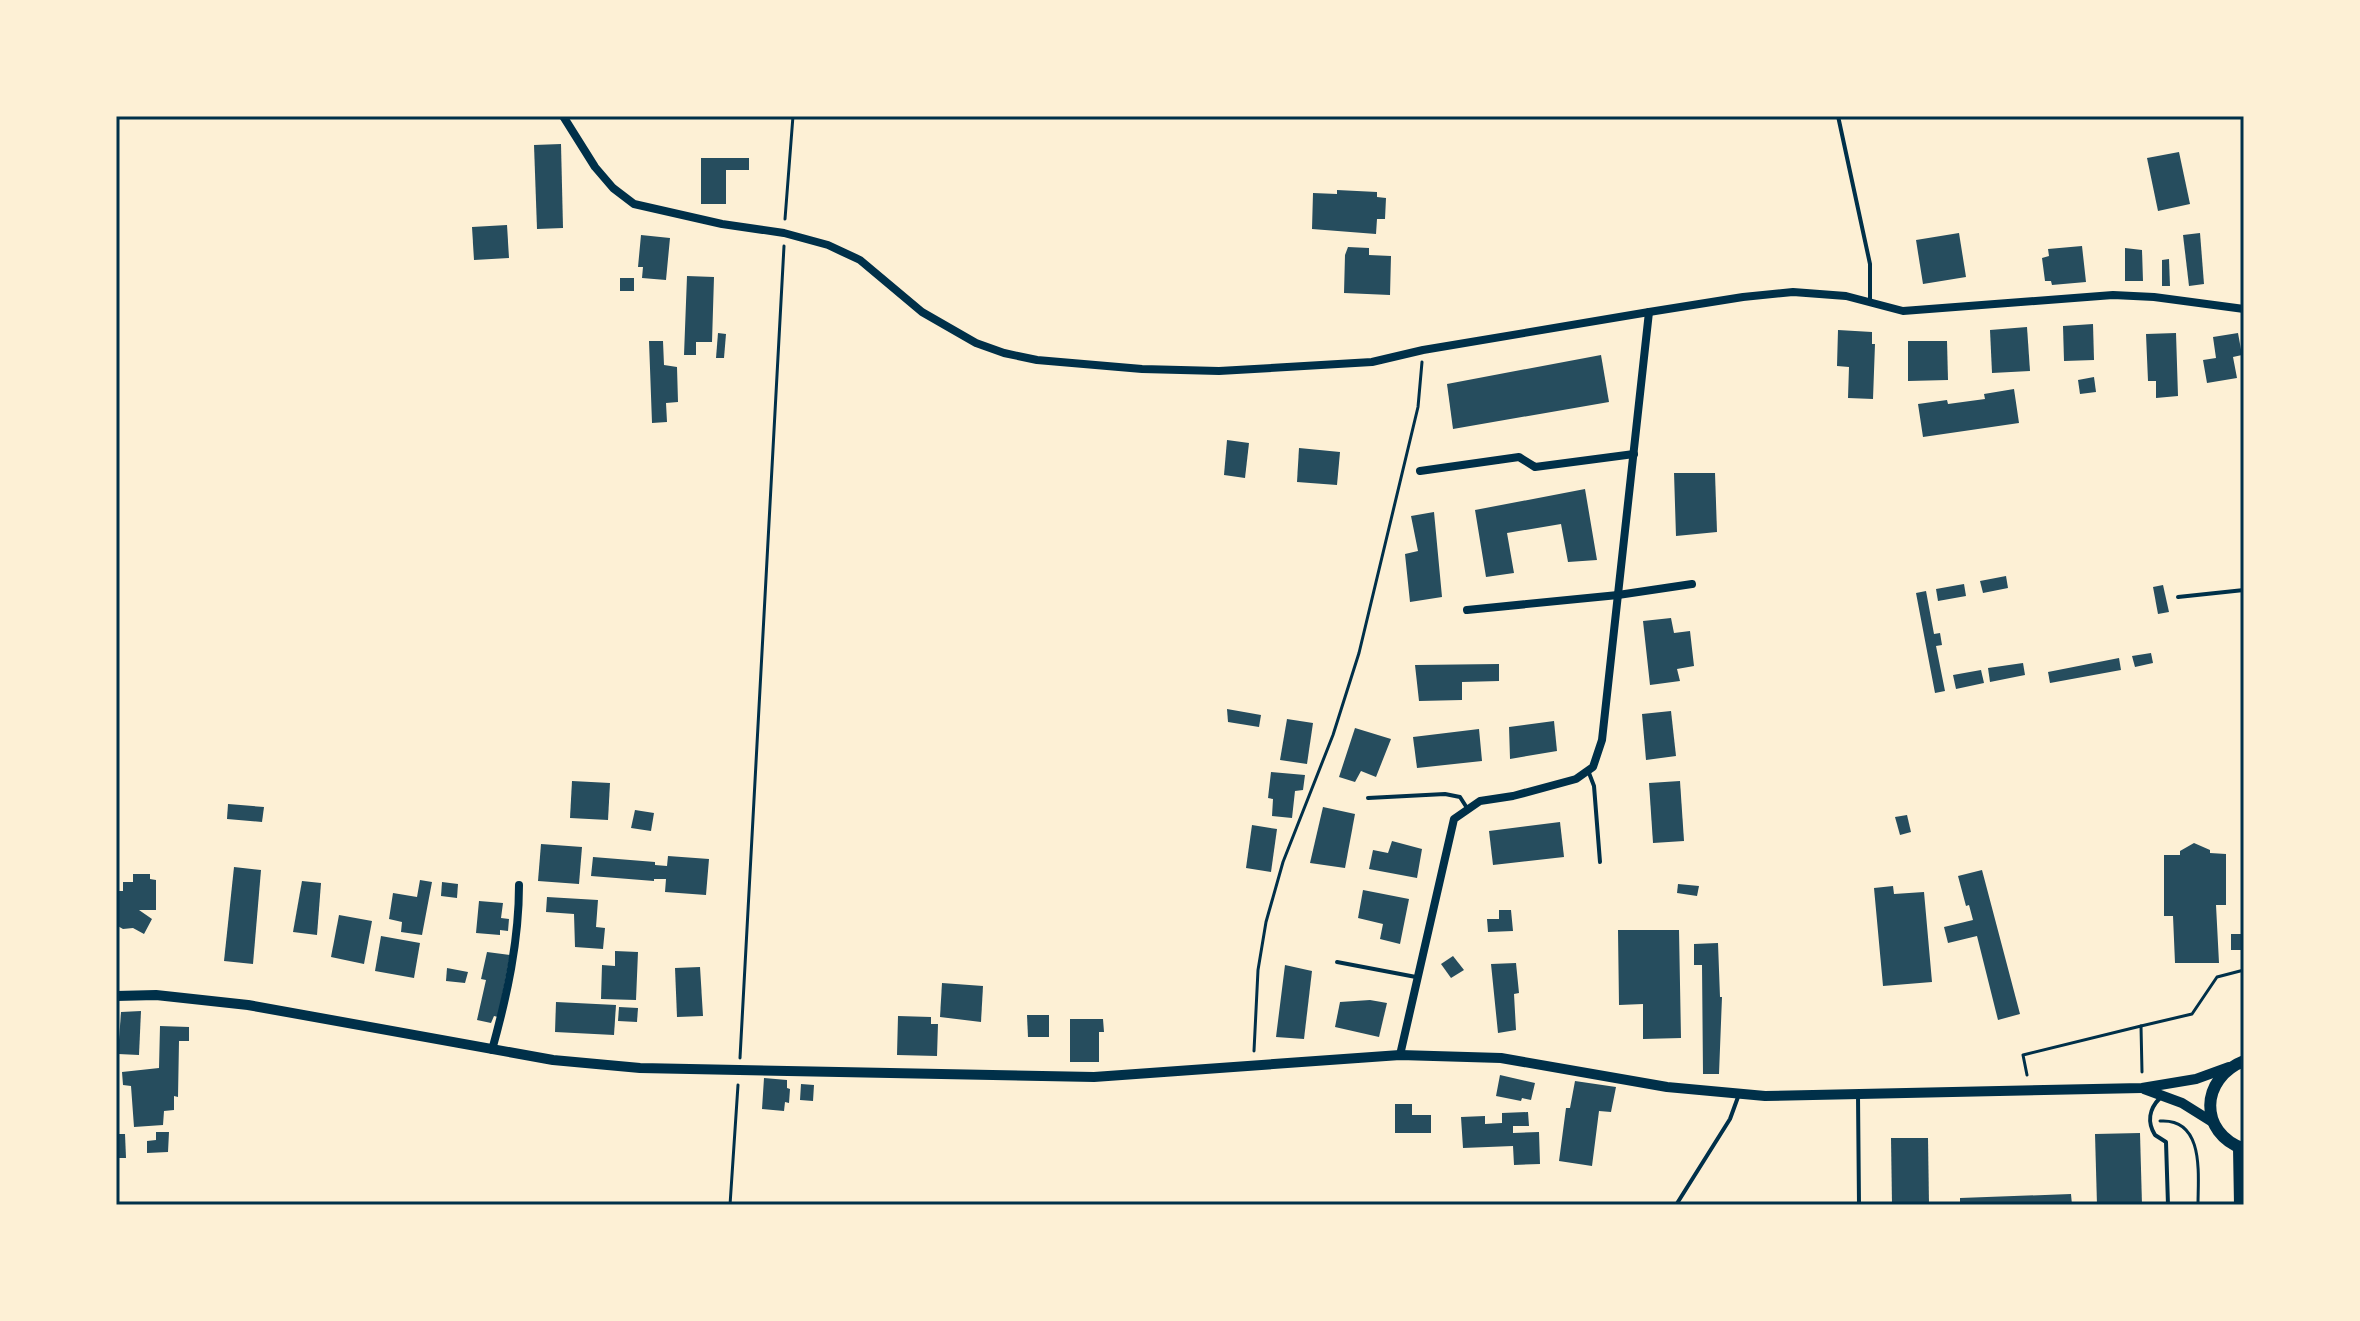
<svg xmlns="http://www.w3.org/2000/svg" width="2360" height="1321" font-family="'PT Sans',sans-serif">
	<rect width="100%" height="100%" fill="#fdf0d5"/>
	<g fill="#264d5e">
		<path d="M561 144 563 228 537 229 534 145Z"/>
		<path d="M2179 152 2190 204 2158 211 2147 158Z"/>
		<path d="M701 158H749V170H726V204H701Z"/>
		<path d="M1337 190 1377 192V197L1386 198 1385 219H1377L1376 234 1312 229 1313 193 1337 194Z"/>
		<path d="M507 225 509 258 474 260 472 227Z"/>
		<path d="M1959 233 1966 277 1923 284 1916 240Z"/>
		<path d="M2200 233 2204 284 2189 286 2183 235Z"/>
		<path d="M641 235 670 238 666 280 642 278 643 267H638Z"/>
		<path d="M2082 246 2086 282 2052 285 2051 281H2045L2042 258 2049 256 2048 249Z"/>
		<path d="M1348 247 1369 248V255L1391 256 1390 295 1344 293 1345 255Z"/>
		<path d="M2125 248 2142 250 2143 281H2125Z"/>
		<path d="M2169 259 2170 286H2162V260Z"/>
		<path d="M687 276 714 277 712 342H696V355H684Z"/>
		<rect x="620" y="278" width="14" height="13"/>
		<path d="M2093 324 2094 360 2064 361 2063 326Z"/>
		<path d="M2027 327 2030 371 1992 373 1990 330Z"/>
		<path d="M1838 330 1872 332V344H1875L1873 399 1848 398 1849 367 1837 366Z"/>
		<path d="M718 333 726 334 724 358H716Z"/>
		<path d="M2176 333 2178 396 2156 398V381H2148L2146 334Z"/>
		<path d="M2238 333 2242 355 2233 357 2237 378 2207 383 2203 360 2216 358 2213 337Z"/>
		<path d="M649 341H663L664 365 677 367 678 402 666 403 667 422 652 423Z"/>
		<path d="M1908 341H1947L1948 380 1908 381Z"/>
		<path d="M1601 355 1609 402 1453 429 1447 384Z"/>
		<path d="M2094 377 2096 392 2080 394 2078 380Z"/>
		<path d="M2014 389 2019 423 1923 437 1918 404 1947 400 1948 404 1985 399 1984 394Z"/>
		<path d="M1227 440 1249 443 1245 478 1224 475Z"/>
		<path d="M1299 448 1340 452 1337 485 1297 482Z"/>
		<path d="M1674 473H1715L1717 532 1676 536Z"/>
		<path d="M1585 489 1597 560 1568 562 1561 524 1507 533 1514 573 1486 577 1475 510Z"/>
		<path d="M1434 512 1442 597 1410 602 1405 554 1418 551 1411 516Z"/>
		<path d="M2006 576 2008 588 1983 593 1980 581Z"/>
		<path d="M1964 584 1966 596 1938 601 1936 589Z"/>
		<path d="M2163 585 2169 612 2158 614 2153 587Z"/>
		<path d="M1926 591 1934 634 1940 633 1942 645 1936 646 1945 691 1935 693 1916 593Z"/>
		<path d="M1671 618 1674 633 1690 631 1694 666 1677 669 1680 681 1650 685 1643 621Z"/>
		<path d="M2151 653 2153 663 2135 667 2132 656Z"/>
		<path d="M2119 658 2121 670 2050 683 2048 672Z"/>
		<path d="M2023 663 2025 675 1990 682 1988 668Z"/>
		<path d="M1499 664V681L1462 682V700L1419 701 1415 665Z"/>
		<path d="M1981 670 1984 683 1956 689 1953 675Z"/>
		<path d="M1227 709 1261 715 1259 727 1228 722Z"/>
		<path d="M1671 711 1676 756 1646 760 1642 714Z"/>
		<path d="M1287 719 1313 723 1307 764 1280 760Z"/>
		<path d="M1554 721 1557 751 1510 759 1509 727Z"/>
		<path d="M1355 728 1391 739 1376 777 1361 771 1355 782 1339 777Z"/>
		<path d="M1479 729 1482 761 1417 768 1413 737Z"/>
		<path d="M1271 772 1305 775 1303 790 1295 791 1292 818 1272 816 1273 799 1268 798Z"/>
		<path d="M572 781 610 783 608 820 570 818Z"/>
		<path d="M1680 781 1684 841 1653 843 1649 783Z"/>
		<path d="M228 804 264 807 262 822 227 819Z"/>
		<path d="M1323 807 1355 814 1345 868 1310 863Z"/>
		<path d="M635 810 654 813 651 831 631 828Z"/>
		<path d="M1907 815 1911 832 1900 835 1895 817Z"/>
		<path d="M1560 822 1564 857 1493 865 1489 831Z"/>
		<path d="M1252 825 1277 829 1271 872 1246 868Z"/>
		<path d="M1392 841 1422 849 1417 878 1369 869 1373 850 1388 853Z"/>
		<path d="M2194 843 2210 850V853L2226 854V905H2216L2219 963H2175L2173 916H2164V855H2180V851Z"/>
		<path d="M541 844 582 847 579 884 538 881Z"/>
		<path d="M668 856 709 859 706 895 665 892 666 879H654V881L591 876 593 857 655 862V865L667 866Z"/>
		<path d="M234 867 261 870 253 964 224 961Z"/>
		<path d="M1982 870 2020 1014 1998 1020 1977 936 1948 943 1944 927 1973 920 1969 905 1966 906 1958 876Z"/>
		<path d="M133 874H150V879L156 880V910H139L152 919 144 934 133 928 123 929 116 925V891H123V882H133Z"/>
		<path d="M420 880 432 882 422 935 401 932 402 922 389 919 393 893 417 897Z"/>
		<path d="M302 881 321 883 317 935 293 932Z"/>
		<path d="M442 882 458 884 457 898 441 896Z"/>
		<path d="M1678 884 1699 886 1697 896 1677 893Z"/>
		<path d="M1893 886 1894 894 1924 892 1932 982 1883 986 1874 888Z"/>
		<path d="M1363 890 1409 899 1400 944 1380 939 1383 924 1358 918Z"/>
		<path d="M547 897 598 900 596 927 605 928 603 949 575 947 574 914 546 912Z"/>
		<path d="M479 901 503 903 501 918 509 919 508 931 500 930V935L476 933Z"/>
		<path d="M1499 910H1511L1513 931 1488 932 1487 919H1499Z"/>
		<path d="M339 915 372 921 364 964 331 957Z"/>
		<path d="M1618 930H1679L1681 1038 1643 1039V1004L1619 1005Z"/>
		<rect x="2231" y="934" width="13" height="16"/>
		<path d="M381 936 420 943 414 978 375 971Z"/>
		<path d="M1718 943 1720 997H1722L1719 1074H1703L1702 965H1694V944Z"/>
		<path d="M615 951 638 952 636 1000 601 999 602 965 615 966Z"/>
		<path d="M487 952 510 955 498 1017 494 1016 491 1023 477 1020 486 980 481 979Z"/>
		<path d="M1453 956 1464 970 1451 978 1441 964Z"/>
		<path d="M1516 963 1519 993 1514 994 1516 1030 1498 1033 1491 964Z"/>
		<path d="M1285 965 1312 971 1304 1039 1276 1037Z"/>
		<path d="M700 967 703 1016 677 1017 675 968Z"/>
		<path d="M447 968 468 972 465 983 446 981Z"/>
		<path d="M942 983 983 986 981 1022 940 1017Z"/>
		<path d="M1370 1000 1387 1003 1379 1037 1335 1027 1340 1002Z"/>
		<path d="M556 1002 616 1005 614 1035 555 1032Z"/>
		<path d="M619 1007 638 1008 637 1022 618 1021Z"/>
		<path d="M141 1011 139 1055 118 1054 121 1012Z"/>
		<path d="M1027 1015H1049V1037H1028Z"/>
		<path d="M898 1016 931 1017V1024H938L937 1056 897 1055Z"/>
		<path d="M1070 1019H1103L1104 1032H1099V1062H1070Z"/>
		<path d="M160 1026 189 1027V1041H179L178 1097 174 1096V1110L164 1111 163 1125 134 1127 131 1086 123 1085 122 1072 159 1068Z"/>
		<path d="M1500 1075 1535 1083 1531 1100 1522 1098 1521 1101 1496 1096Z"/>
		<path d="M764 1078 787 1080V1088L790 1089 789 1103 785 1102 784 1111 762 1109Z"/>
		<path d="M1575 1081 1616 1087 1611 1112 1599 1111 1592 1166 1559 1161 1566 1108H1570Z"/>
		<path d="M801 1084 814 1085 813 1101 800 1100Z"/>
		<path d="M1395 1104H1412V1115H1431V1133H1395Z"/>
		<path d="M1528 1112 1529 1126H1513V1133L1539 1132 1540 1164 1514 1165 1513 1146 1463 1148 1461 1117 1485 1116V1124L1502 1123V1113Z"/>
		<path d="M156 1132H169L168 1152 147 1153V1141L156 1140Z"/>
		<path d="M2140 1133 2142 1205H2097L2095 1134Z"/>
		<path d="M116 1134H125L126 1158H116Z"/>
		<path d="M1891 1138H1928L1929 1205H1892Z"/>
		<path d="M2071 1194 2072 1205H1960V1198Z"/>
	</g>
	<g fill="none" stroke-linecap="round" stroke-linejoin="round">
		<g stroke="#003049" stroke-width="3">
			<path d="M785 219 793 116"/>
			<path d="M2141 1026 2192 1014 2217 977 2244 970"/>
			<path d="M1254 1051 1258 970 1266 922 1283 862 1333 735 1359 653 1418 407 1422 362"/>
			<path d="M740 1058 784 246"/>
			<path d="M2027 1075 2023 1055 2141 1026 2142 1072"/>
			<path d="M2160 1121C2205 1118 2198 1175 2198 1205"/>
			<path d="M730 1205 738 1085"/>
		</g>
		<g stroke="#003049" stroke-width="4">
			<path d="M1838 116 1870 264V301"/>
			<path d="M2178 597 2244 590"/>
			<path d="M1589 773 1594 786 1600 862"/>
			<path d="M1368 798 1445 794 1460 797 1467 808"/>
			<path d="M1337 962 1416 977"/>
			<path d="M1858 1095 1859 1205"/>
			<path d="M2160 1098C2149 1109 2147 1122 2155 1135L2166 1142 2168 1205"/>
			<path d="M1676 1205 1730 1119 1738 1097"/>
		</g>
		<g stroke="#003049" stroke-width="8">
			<path d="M563 116 595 167 613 188 634 204 722 224 784 233 828 245 860 260 922 312 976 343 1004 353 1037 360 1142 369 1219 371 1372 362 1423 350 1649 312 1743 297 1793 292 1846 296 1903 311 2113 295 2154 297 2244 309"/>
			<path d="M1420 471 1519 457 1535 467 1634 454"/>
			<path d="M1467 610 1618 595 1692 584"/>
			<path d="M492 1050C507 996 519 941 519 885"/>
			<path d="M1400 1055 1454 819 1480 801 1513 796 1576 779 1593 767 1602 740 1649 312"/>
		</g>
		<g stroke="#003049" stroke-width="10">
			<path d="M116 996 156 995 248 1005 553 1060 640 1068 1094 1077 1400 1055 1501 1058 1667 1087 1765 1096 2142 1088 2196 1079 2229 1067"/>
			<path d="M2144 1089 2182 1103 2214 1123"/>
		</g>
		<g stroke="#003049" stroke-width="12">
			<path d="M2244 1061C2200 1078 2198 1133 2244 1149"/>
			<path d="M2239 1148 2240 1205"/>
		</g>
	</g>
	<rect width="2360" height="1321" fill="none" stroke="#fdf0d5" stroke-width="236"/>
	<rect x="118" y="118" width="2124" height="1085" fill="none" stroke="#003049" stroke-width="3"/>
</svg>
